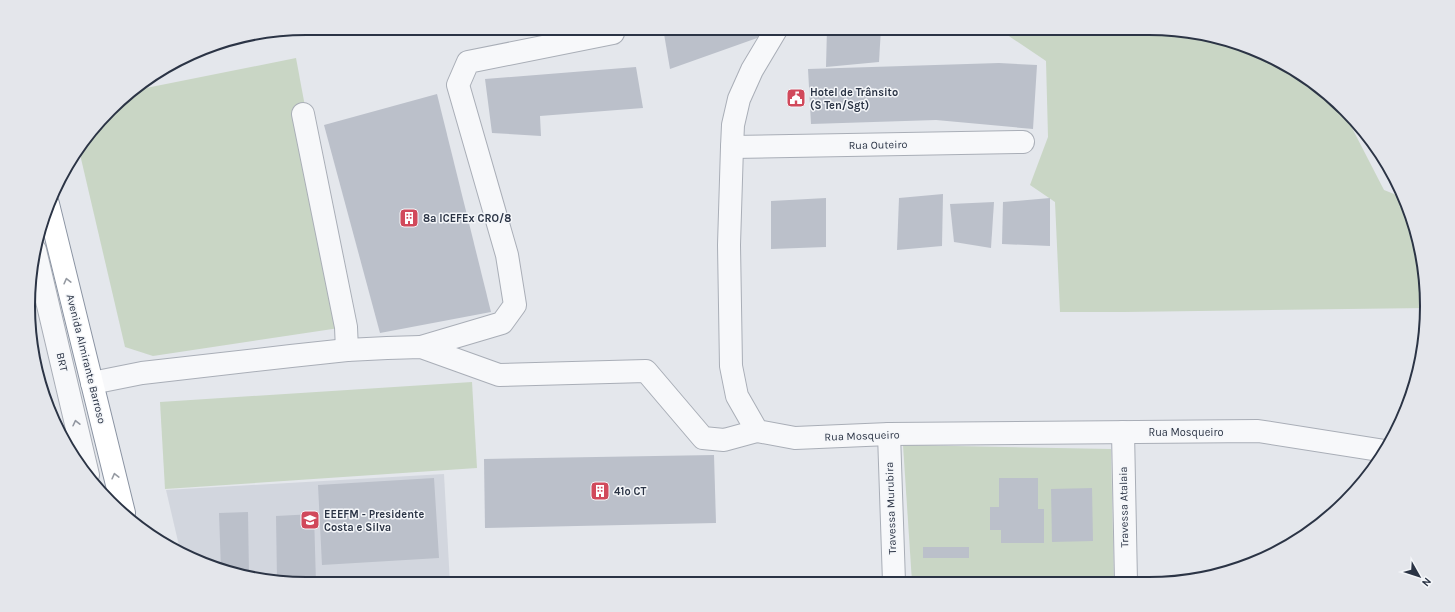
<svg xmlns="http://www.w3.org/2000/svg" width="1455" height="612" font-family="Karla,sans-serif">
	<rect width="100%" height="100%" fill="#e4e7ec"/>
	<path fill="#d2d6de" d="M444 474 450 584H306L217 569 180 550 166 490Z"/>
	<g fill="#c9d6c5">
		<path d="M997 28H1149L1238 43 1288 65 1332 97 1348 114 1351 126 1384 190 1404 198 1417 234 1426 288V308L1125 312H1060L1055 202 1030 185 1048 137 1046 61Z"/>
		<path d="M296 58 346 327 153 356 125 347 79 150 123 97 131 91Z"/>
		<path d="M472 382 477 468 165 489 160 402Z"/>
		<path d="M903 445 1111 449 1114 582H912Z"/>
	</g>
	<g fill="#bbc0ca">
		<path d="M663 28H758L760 37 670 69Z"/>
		<path d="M827 28H881L879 62 826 67Z"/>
		<path d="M999 63 1037 65 1033 129 936 120 811 124 808 69Z"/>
		<path d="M636 67 643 108 540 116 541 136 492 133 485 79Z"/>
		<path d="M437 94 491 312 380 333 324 125Z"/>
		<path d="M943 194 942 246 897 250 899 198Z"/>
		<path d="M826 198V247L771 249V201Z"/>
		<path d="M1050 198V246L1002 244 1003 202Z"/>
		<path d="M994 202 991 248 954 242 950 204Z"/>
		<path d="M714 455 716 523 485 528 484 459Z"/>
		<path d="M434 478 439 558 322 565 318 485Z"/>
		<path d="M999 478H1038V509H1044V543H1001V530H990V507H999Z"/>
		<path d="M1092 488 1093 541 1052 542 1051 489Z"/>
		<path d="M248 512 249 575 221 570 219 513Z"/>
		<path d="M314 514 316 584H306L277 579 276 516Z"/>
		<rect x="923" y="547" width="46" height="11"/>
	</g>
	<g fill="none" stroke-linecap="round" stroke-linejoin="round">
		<g stroke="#a9aeb7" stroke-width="24">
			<g id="minor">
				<path d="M777 28 752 70 739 99 733 125 732 147 729 245 731 366 737 396 757 431 795 438 889 434 1258 431 1385 451"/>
				<path d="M303 114 346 327 347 350"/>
				<path d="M732 147 1023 142"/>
				<path d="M35 250 88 475"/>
				<path d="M421 347 502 323 515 305 507 255 458 85 468 62 613 33"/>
				<path d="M92 383 142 373 291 356 347 350 387 348 421 347 499 375 646 371 703 438 724 440 757 431"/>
				<path d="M1123 432 1126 582"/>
				<path d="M889 434 894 582"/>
			</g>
		</g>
		<g stroke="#8b94a3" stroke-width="24">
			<path id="highway" d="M48 204 124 513"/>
		</g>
		<use href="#minor" stroke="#f7f8fa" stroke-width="22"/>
		<use href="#highway" stroke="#fff" stroke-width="22"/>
	</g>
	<defs><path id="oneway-chevron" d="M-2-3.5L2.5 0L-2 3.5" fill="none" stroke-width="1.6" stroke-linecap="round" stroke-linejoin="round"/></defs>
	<g stroke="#959aa2">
		<use href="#oneway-chevron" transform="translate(67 281) rotate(-104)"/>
		<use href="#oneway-chevron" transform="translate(115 476) rotate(-104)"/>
	</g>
	<use stroke="#9196a0" href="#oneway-chevron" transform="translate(76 423) rotate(-103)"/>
	<defs>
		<g id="civic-square" transform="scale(1)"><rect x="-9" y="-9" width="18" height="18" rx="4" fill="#d1495b" stroke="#f4f6f9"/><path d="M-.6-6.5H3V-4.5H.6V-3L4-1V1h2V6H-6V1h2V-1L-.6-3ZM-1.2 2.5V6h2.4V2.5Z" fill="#fff"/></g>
		<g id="building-square" transform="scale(1)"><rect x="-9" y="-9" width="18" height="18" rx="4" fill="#d1495b" stroke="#f4f6f9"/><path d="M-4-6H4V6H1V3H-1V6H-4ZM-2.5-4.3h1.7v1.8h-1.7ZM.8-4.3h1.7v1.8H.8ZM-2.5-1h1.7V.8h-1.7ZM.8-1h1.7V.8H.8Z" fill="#fff"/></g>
		<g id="school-square" transform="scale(1)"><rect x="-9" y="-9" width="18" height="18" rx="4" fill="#d1495b" stroke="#f4f6f9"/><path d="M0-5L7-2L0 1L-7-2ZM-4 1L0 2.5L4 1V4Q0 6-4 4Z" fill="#fff"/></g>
	</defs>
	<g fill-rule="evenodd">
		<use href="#civic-square" x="796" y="98"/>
		<use href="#building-square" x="409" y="218"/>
		<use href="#building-square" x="600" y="491"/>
		<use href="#school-square" x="310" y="520"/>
	</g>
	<g text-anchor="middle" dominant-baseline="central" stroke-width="3" stroke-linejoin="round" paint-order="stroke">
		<g font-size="11" font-weight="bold" fill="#2b3445" stroke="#f4f6f9" text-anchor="start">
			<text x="810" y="92">Hotel de Trânsito<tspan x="810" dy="13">(S Ten/Sgt)</tspan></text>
			<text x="423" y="218">8ª ICEFEx CRO/8</text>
			<text x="614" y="491">41º CT</text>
			<text x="324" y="514">EEEFM - Presidente<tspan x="324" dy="13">Costa e Silva</tspan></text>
		</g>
		<g font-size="11" fill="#2b3445" stroke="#f4f6f9">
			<text transform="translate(878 145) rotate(-1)">Rua Outeiro</text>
			<text transform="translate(86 359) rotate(76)">Avenida Almirante Barroso</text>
			<text transform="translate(62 362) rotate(77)">BRT</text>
			<text x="1186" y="432">Rua Mosqueiro</text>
			<text transform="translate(862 436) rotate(-2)">Rua Mosqueiro</text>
			<text transform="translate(1124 507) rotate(-91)">Travessa Atalaia</text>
			<text transform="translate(891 508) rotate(-92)">Travessa Murubira</text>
		</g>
	</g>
	<path d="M0 0H1455V612H0ZM306 35H1149A271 271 0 0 1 1420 306V306A271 271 0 0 1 1149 577H306A271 271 0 0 1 35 306V306A271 271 0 0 1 306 35Z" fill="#e4e6eb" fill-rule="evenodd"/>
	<path fill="none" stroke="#2b3445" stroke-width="2" d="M306 35H1149A271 271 0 0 1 1420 306V306A271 271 0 0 1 1149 577H306A271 271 0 0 1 35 306V306A271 271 0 0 1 306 35Z"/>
	<g transform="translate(1419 576) rotate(129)" stroke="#f4f6f9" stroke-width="3" paint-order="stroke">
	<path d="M0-3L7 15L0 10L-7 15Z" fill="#2b3445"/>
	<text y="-6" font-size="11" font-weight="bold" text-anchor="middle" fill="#2b3445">N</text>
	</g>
</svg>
